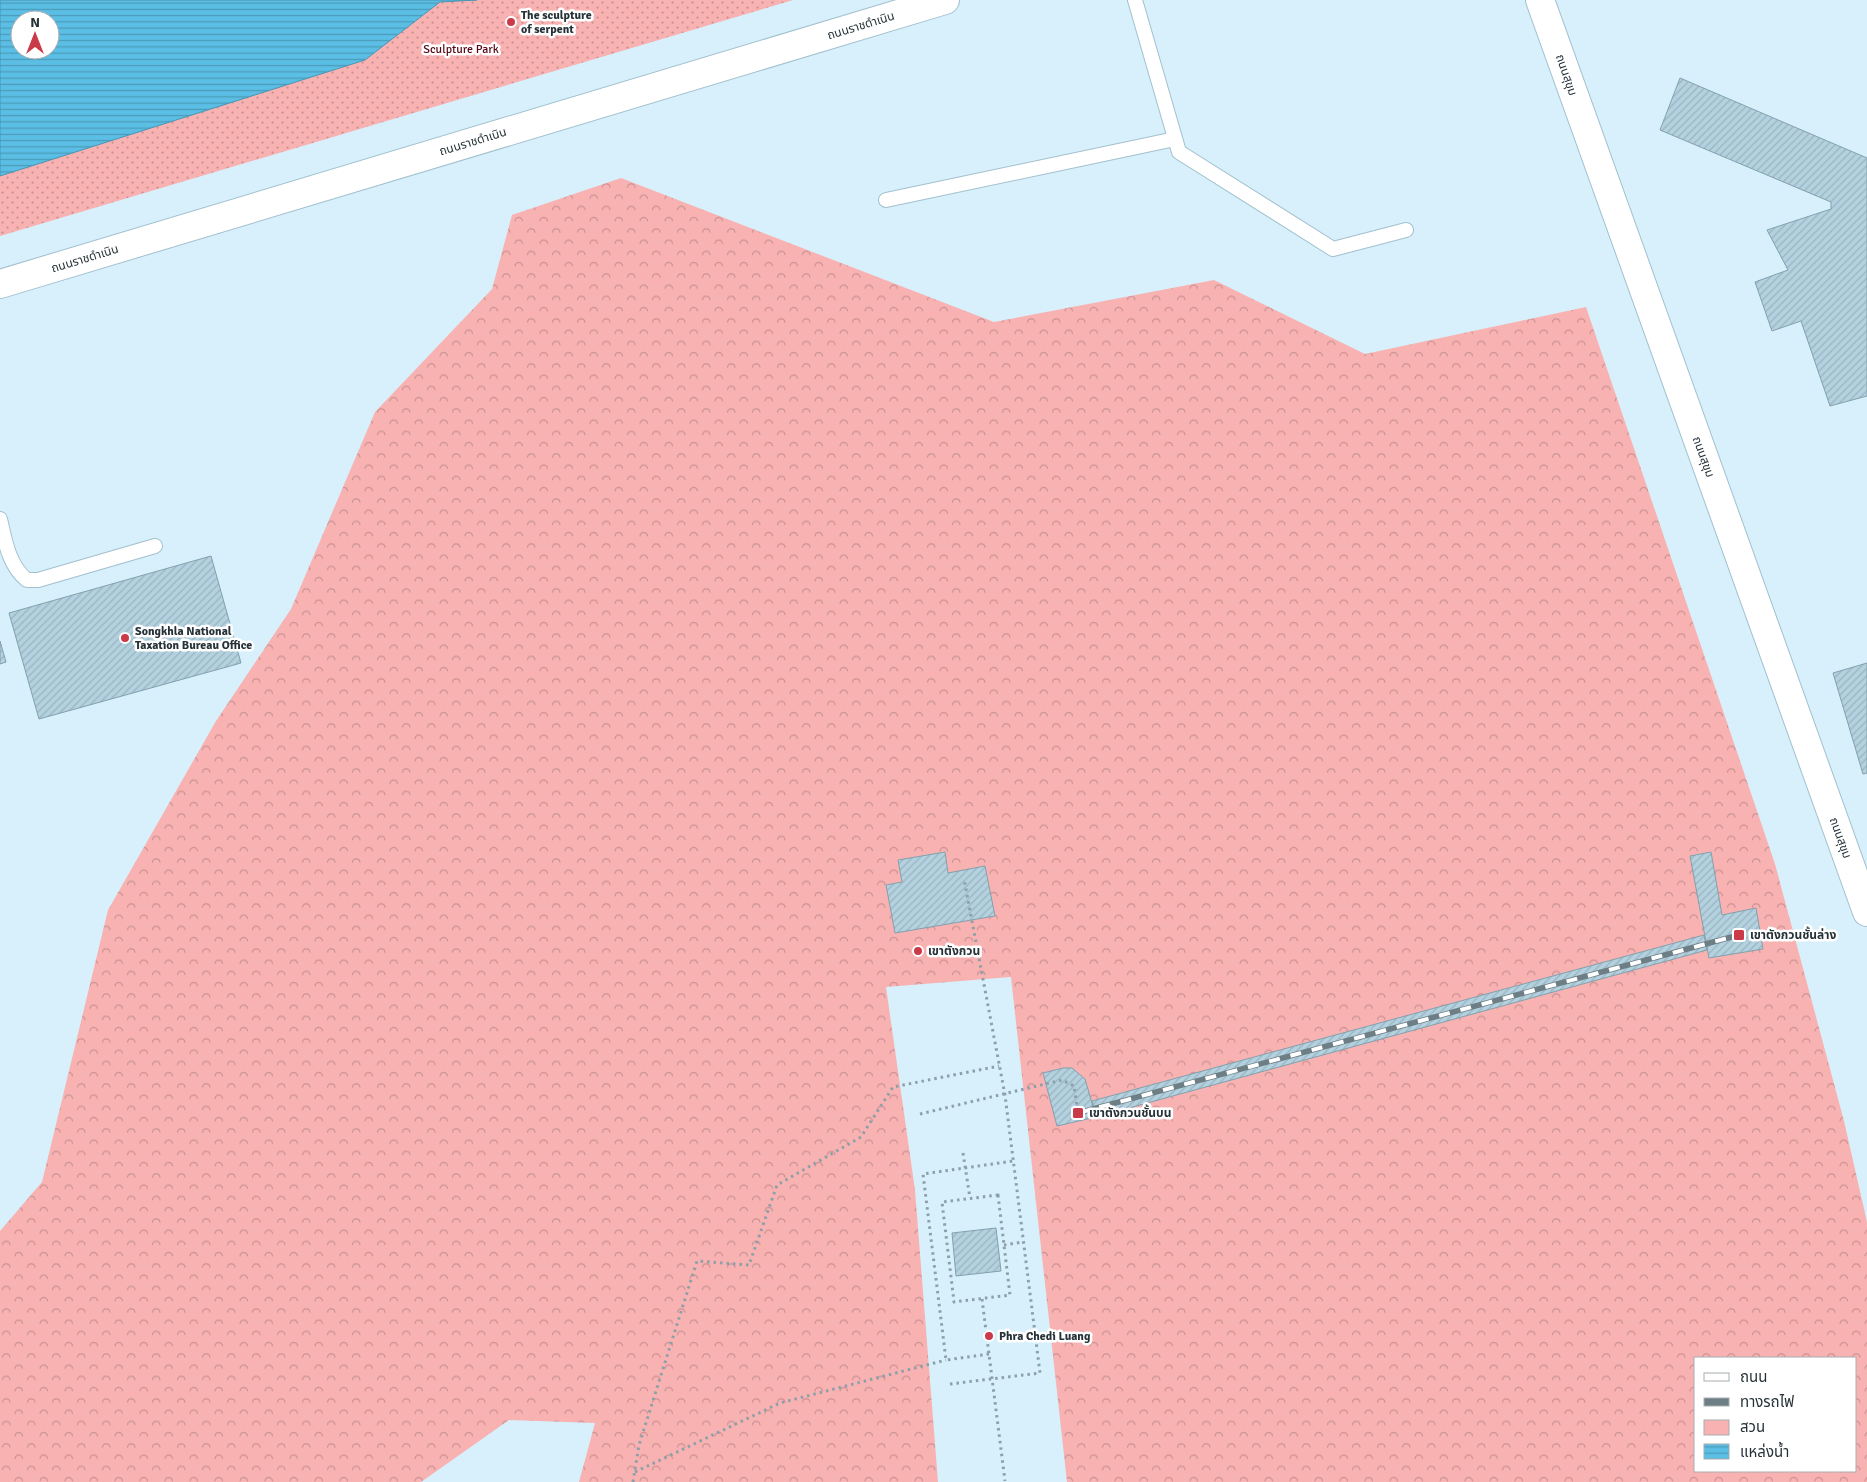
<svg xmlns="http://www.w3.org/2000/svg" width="1867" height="1482" font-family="Signika,'Noto Sans Thai',sans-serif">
	<defs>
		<pattern id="green-dots" width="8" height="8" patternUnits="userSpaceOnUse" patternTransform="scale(1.25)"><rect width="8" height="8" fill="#f9b2b2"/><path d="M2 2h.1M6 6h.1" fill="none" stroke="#c99192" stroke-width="1.8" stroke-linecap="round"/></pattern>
		<pattern id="forest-crowns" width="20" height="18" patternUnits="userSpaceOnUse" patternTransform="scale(1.25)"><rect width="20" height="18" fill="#f9b2b2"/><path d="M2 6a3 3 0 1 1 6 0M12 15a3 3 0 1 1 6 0" fill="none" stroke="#c99192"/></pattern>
		<pattern id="water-rules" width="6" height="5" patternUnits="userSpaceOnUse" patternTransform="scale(1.25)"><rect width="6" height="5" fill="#5bbee5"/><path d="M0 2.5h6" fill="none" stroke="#4b9bba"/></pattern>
		<pattern id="building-hatch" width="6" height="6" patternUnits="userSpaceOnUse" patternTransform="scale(1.25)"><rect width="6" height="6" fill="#b3d1df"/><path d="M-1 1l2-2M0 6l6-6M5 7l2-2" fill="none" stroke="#9ab4c0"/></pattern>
	</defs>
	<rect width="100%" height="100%" fill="#d7f0fb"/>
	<path fill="url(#green-dots)" d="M477 0H793L0 236V176L365 60 440 2Z"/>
	<path fill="url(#forest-crowns)" fill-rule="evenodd" d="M621 178 994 322 1214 280 1365 354 1586 307 1775 864 1844 1121 1867 1222V1482H1067L1011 977 886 987 915 1190 938 1482H579L595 1423 509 1420 421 1482H0V1231L42 1182 108 910 216 721 291 609 375 412 492 289 512 215ZM1696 1358H1856V1471H1696Z"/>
	<path fill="url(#water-rules)" stroke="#4b94b1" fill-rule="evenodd" d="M0 0H477L440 2 365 60 0 176ZM20 20H50V50H20Z"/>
	<g fill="url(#building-hatch)" stroke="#82a0ad">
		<path d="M1680 78 1867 158V396L1830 406 1801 321 1772 331 1755 282 1788 270 1767 230 1831 209V202L1660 130Z"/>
		<path d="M211 556 241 663 39 719 9 613Z"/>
		<path d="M0 641 6 662 0 664Z"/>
		<path d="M1867 663V773L1863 774 1833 673Z"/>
		<path d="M945 852 948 873 985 866 995 916 895 933 886 885 902 882 898 860Z"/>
		<path d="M1711 852 1722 915 1756 908 1763 949 1709 958 1690 856Z"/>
		<path d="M1704 935 1707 950 1096 1117 1092 1101Z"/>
		<path d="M1063 1068H1072L1085 1079 1096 1117 1057 1126 1043 1073Z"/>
		<path d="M996 1228 1001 1271 956 1276 952 1233Z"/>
	</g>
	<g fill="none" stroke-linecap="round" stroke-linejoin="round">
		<g stroke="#a2c0ce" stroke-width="16">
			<g id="service">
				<path d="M1135 0 1179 152 1333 249 1406 230"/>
				<path d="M886 200 1175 139"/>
				<path d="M0 519C5 541 9 566 27 580H38L155 546"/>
			</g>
		</g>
		<g stroke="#a2c0ce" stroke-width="30">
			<path id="tertiary" d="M0 284 945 0"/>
		</g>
		<g stroke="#a2c0ce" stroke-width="30">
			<path id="secondary" d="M1540 0 1867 912"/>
		</g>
		<g stroke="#8da0a9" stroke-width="3" stroke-dasharray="2.5 4" stroke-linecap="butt">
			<path d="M920 1114 1062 1080 1074 1086 1078 1113"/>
			<path d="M963 1153 970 1198"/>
			<path d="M998 1195 1010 1295 954 1302 942 1202Z"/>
			<path d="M1004 1245 1023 1242"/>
			<path d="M982 1299 1005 1481"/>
			<path d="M989 1354 946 1360 923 1174 1013 1161"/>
			<path d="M950 1384 1040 1373 1005 1095 964 879"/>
			<path d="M635 1472 780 1403 946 1360"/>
			<path d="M633 1482 639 1445 697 1261 749 1265 777 1185 861 1137 893 1087 999 1066"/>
		</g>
		<use href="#service" stroke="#fff" stroke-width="14"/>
		<use href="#tertiary" stroke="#fff" stroke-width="28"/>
		<use href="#secondary" stroke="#fff" stroke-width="28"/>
		<g stroke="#6d7e85" stroke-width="5.5">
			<path id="rail" d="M1078 1113 1739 935"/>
		</g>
		<use href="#rail" stroke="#fff" stroke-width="4" stroke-dasharray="11" stroke-linecap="butt"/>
	</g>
	<g fill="#ca3a49" stroke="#fff" stroke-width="2">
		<circle cx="511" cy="22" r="5"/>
		<circle cx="125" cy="638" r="5"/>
		<rect x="1733" y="929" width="12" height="12" rx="2.5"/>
		<circle cx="918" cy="951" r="5"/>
		<rect x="1072" y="1107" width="12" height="12" rx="2.5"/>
		<circle cx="989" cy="1336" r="5"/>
	</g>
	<g text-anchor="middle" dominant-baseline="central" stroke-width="5" stroke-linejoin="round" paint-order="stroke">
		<g font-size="12" font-weight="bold" fill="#263237" stroke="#fff" text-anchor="start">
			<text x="521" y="15">The sculpture<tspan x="521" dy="14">of serpent</tspan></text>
			<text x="135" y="631">Songkhla National<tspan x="135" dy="14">Taxation Bureau Office</tspan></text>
			<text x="1750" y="935">เขาตังกวนชั้นล่าง</text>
			<text x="928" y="951">เขาตังกวน</text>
			<text x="1089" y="1113">เขาตังกวนชั้นบน</text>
			<text x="999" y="1336">Phra Chedi Luang</text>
		</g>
		<g font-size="12" fill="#263237" stroke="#fff">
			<text transform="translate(861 26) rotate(-17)">ถนนราชดำเนิน</text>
			<text transform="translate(1566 75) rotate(71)">ถนนสุขุม</text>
			<text transform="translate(473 142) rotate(-17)">ถนนราชดำเนิน</text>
			<text transform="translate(85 259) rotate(-17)">ถนนราชดำเนิน</text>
			<text transform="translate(1703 457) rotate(70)">ถนนสุขุม</text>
			<text transform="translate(1840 838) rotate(70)">ถนนสุขุม</text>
		</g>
		<g font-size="12" fill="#570614" stroke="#fff">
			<text x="461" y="49">Sculpture Park</text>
		</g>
	</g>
	<rect x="1694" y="1357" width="162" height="115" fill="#ffffff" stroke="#a8adaf"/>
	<rect x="1704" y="1373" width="25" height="8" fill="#ffffff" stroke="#a8adaf"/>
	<text x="1740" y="1382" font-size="15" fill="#263237">ถนน</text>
	<rect x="1704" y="1398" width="25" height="8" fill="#6d7e85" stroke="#a8adaf"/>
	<text x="1740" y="1407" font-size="15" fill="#263237">ทางรถไฟ</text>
	<rect x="1704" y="1420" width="25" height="15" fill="#f9b2b2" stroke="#a8adaf"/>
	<text x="1740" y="1432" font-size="15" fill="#263237">สวน</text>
	<rect x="1704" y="1444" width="25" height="15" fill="url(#water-rules)" stroke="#a8adaf"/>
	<text x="1740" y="1457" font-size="15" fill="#263237">แหล่งน้ำ</text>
	<g transform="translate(35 35)"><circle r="24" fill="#ffffff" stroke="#a8adaf"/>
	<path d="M0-4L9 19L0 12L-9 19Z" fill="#ca3a49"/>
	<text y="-8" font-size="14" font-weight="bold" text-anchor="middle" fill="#263237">N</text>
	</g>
</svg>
